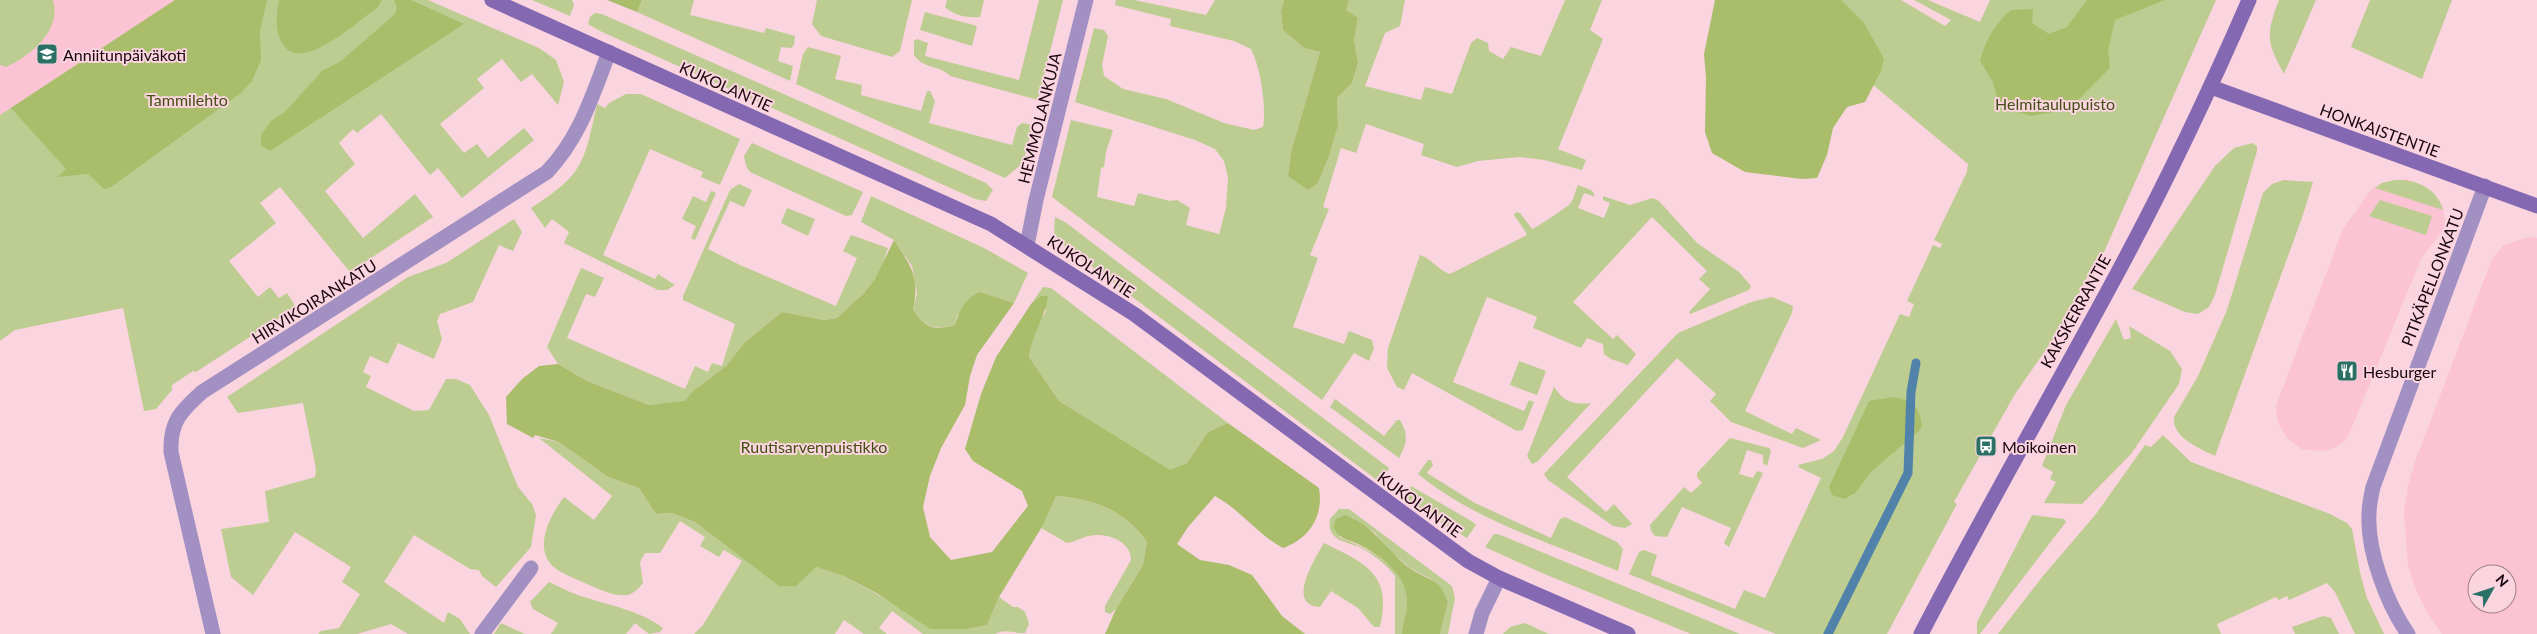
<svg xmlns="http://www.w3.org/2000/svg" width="2537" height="634" font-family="Lato,sans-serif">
	<rect width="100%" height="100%" fill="#fad4df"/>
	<g fill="#fbc3d3" fill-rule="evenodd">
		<path d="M0 0H175L0 115Z"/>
		<path d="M2407 179 2430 190 2442 205 2445 218 2443 230 2421 259 2350 432 2345 440 2336 447 2323 451 2301 449 2287 438 2282 430 2277 419 2276 406 2343 229 2371 190 2382 183Z"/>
		<path d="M2529 237 2537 238V634H2442L2428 614 2416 590 2408 565 2404 512 2408 486 2415 462 2492 259 2504 245ZM2477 574H2507V604H2477Z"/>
	</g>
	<g fill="#bdcd91">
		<path d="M0 0H53C62 31 30 56 6 67L0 65Z"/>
		<path d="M175 0H428L539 48 556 60 564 82 558 105 532 74 521 82 502 59 477 79 484 88 440 124 464 153 477 144 488 158 524 128 534 140 462 198 438 168 430 175 381 114 357 133 353 129 339 143 355 164 325 191 363 238 415 194 433 217 350 272 280 187 260 203 276 223 229 261 258 297 270 287 279 298 287 293 296 307 196 372 193 371 172 385V390L156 409 144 411 123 308 15 330 0 341V115Z"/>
		<path d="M532 0H572L574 5 570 16Z"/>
		<path d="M642 0H694L690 15 764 33 766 28 795 36 794 45 791 48 781 47 778 61 793 66 790 81 637 12Z"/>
		<path d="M817 0H912L900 51 892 57 821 36 812 24Z"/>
		<path d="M947 0H984L980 17C967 18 955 16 945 7Z"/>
		<path d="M1039 0H1063L1038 100 950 76C940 65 923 69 914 55V41L917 39 928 43 925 56 1019 80Z"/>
		<path d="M1116 0H1134L1206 15 1215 0H1284L1281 11 1283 30 1304 48 1320 52 1291 152 1288 175 1308 190 1318 183 1329 156 1338 126 1337 98 1352 83 1358 63 1354 40 1358 19 1346 10 1349 0H1405L1400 26 1385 33 1365 86 1421 100 1425 87 1452 94 1471 43 1477 38 1488 43 1489 51 1503 59 1511 47 1541 56 1565 0H1602L1590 30 1603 39 1558 149 1586 160 1582 170 1544 160 1519 157 1478 161 1457 167 1421 155 1424 144 1366 124 1356 153 1341 148 1323 207 1329 209 1310 255 1318 258 1293 327 1344 344 1349 331 1372 340 1374 348 1369 361 1354 353 1322 400 1052 197 1071 120 1113 130 1106 152 1104 167 1101 168 1097 197 1134 206 1138 193 1170 201 1177 200 1190 208 1186 225 1219 234 1226 208 1228 177 1224 161 1215 149 1195 140 1075 102 1094 28 1104 30 1108 36 1102 65 1104 76 1123 89 1166 99 1224 123 1254 130 1263 127C1267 108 1260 66 1251 49L1234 41 1170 26 1171 19 1115 5Z"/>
		<path d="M1771 0H1901L1945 26 1951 20 1914 0H1928L1980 22 1990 0H2216L2092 279 2087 277 2077 298 2081 299 2015 394 1955 500 1954 502 1957 504 1887 634H1776L1629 574 1639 552 1644 550 1657 555 1651 575 1735 609 1744 590 1765 598 1821 478 1800 468 1798 465 1822 459 1834 451 1843 437 1900 314 1909 317 1914 304 1907 301 1933 245 1940 248 1942 244 1934 240 1967 172 1968 164Z"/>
		<path d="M2279 0H2316L2284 74C2266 42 2266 34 2279 0Z"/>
		<path d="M2370 0H2452L2422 79 2351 47Z"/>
		<path d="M925 12 977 26 972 46 920 30Z"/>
		<path d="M595 13 602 14 986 183 993 190 986 201 975 199 600 31 588 24 590 17Z"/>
		<path d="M808 47 841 56 835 79 862 85 861 95 921 111 927 91H930L935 101 929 123 1012 145 1017 127 1022 123 1033 125 1023 163 1005 178 796 84 803 54Z"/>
		<path d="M626 94H641L740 139 720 185 701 177 703 172 650 149 603 255 655 279 658 274 675 285 667 290H658L564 243 569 232 552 219 545 228 531 208C584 174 584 163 597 104L605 108 609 103Z"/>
		<path d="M752 143 863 192 852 215 846 216 750 172 746 166 744 156Z"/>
		<path d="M2252 143 2257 146V151L2215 295 2209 307 2198 314 2185 312 2132 289 2215 166 2234 148Z"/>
		<path d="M2284 180 2313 182 2303 215 2215 456C2200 449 2171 437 2174 417L2198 376 2227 310 2263 193 2272 184Z"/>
		<path d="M2395 180C2416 179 2437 188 2443 210L2375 188 2382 183Z"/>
		<path d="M739 184 752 190 744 207 730 201 708 249 740 265 836 306 857 258 843 251 851 235 888 248 881 269 875 279 864 293 837 318 824 320 782 312 745 342 726 366 693 391 686 401 675 404 649 405 587 381 558 364 547 347 581 268 604 278 595 297 586 294 567 338 685 389 695 366 708 372 712 363 722 366 735 324 683 300V296L730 190Z"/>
		<path d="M1578 185 1591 190 1595 195 1593 196 1584 193 1578 208 1604 218 1610 203 1603 200V196L1630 205 1653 198 1659 201 1697 243 1739 272 1751 286 1749 290 1690 314 1689 312 1710 289 1699 279 1707 271 1652 217 1573 302 1613 339 1617 335 1636 354 1628 365 1611 359 1604 354 1603 344 1587 338 1581 348 1533 328 1537 317 1487 297 1453 382 1524 411 1529 400 1534 402 1523 430 1517 431 1412 373 1404 390 1397 387 1387 368 1388 348 1420 255C1432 259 1438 270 1450 274L1525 236 1527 234 1514 215 1516 212 1520 213 1532 229C1535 229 1568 206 1570 204 1574 199 1575 191 1578 185Z"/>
		<path d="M711 191 716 193 695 240 691 238 696 226 682 219 693 196 706 202Z"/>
		<path d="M871 196 984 248 1028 273 1014 303 980 292 957 316 955 325C932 330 926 328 913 309L917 293 912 266 894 240 861 222Z"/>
		<path d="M2380 200 2432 216 2426 235 2369 216Z"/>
		<path d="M787 208 815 219 808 236 781 223Z"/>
		<path d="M1055 217 1065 222 1389 468 1381 483 1063 245 1054 233Z"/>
		<path d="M514 219 522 232 513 251 499 245 473 302 440 314 437 321 442 339 434 359 398 343 388 364 370 356 363 372 371 376 366 387 414 411 429 410 446 379H456L470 385 489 415 518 487 532 504 536 515 531 547 496 587 482 576 479 570 470 569 414 535 384 582 444 623 448 612 460 619 470 634H408L391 624 357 634H318L321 631 339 628 360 594 342 582 351 567 295 532 253 595 231 577 221 529 269 522 265 491 315 477 316 469 303 403 238 413 227 397 408 277 446 263Z"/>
		<path d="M1043 287 1051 288 1228 423 1208 432 1187 463 1170 471 1059 401 1029 357 1034 331 1046 311 1040 296 1031 304Z"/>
		<path d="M1772 297 1793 306 1792 313 1745 411 1792 434 1796 428 1821 440 1803 448 1731 422 1710 401 1716 394 1677 358 1567 477 1606 512 1614 504 1632 524 1625 528 1613 526 1548 480 1544 474 1678 333 1751 302Z"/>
		<path d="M2116 319 2124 340 2131 338 2129 326 2170 351 2182 369 2179 384 2131 454 2082 504 2044 503 2056 482 2050 479 2053 472 2042 466 2066 405Z"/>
		<path d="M1519 361 1546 371 1537 395 1510 385Z"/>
		<path d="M1554 387C1564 402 1574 405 1591 403L1537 462 1532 464 1527 456Z"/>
		<path d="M1335 399 1384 436 1397 420H1400C1409 436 1407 443 1399 458L1330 407Z"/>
		<path d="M2163 435 2191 462 2330 514 2347 523 2352 529 2360 572 2367 598 2384 634H2355L2335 592 2327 583 2289 600 2287 596 2279 600 2276 597 2217 624 2221 634H1998L2043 576 2096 514 2145 445 2151 447Z"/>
		<path d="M539 438 559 442 608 477 639 488 656 514 672 513 695 522 756 568 816 567 844 576 907 611 930 629H967L987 625 999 597 1013 607H1018L1025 612 1029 624 1025 633C1014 634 1006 628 995 634H923L892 611 879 628 887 634H864L844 620 835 634H694L703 625 742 561 724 550 719 557 700 546 705 537 680 521 660 553H645L640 562 643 583C639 588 634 593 628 595 614 597 599 589 587 584 578 580 568 576 559 571 530 553 549 517 564 497L594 520 612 496Z"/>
		<path d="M1730 438 1769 448 1771 451 1767 466 1763 463V455L1747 450 1739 474 1753 478 1757 471 1763 473 1729 547 1724 543 1731 528 1682 507 1667 537 1655 536 1651 531 1650 525 1684 487 1691 493 1702 483 1697 477V473Z"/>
		<path d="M1428 460H1431L1433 465 1427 473 1475 503 1551 538 1560 519 1565 517 1617 542 1623 549 1618 571C1551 543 1475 521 1418 474Z"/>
		<path d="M1411 486 1473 522 1476 525 1467 538 1406 502 1402 498Z"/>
		<path d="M1056 496C1093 498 1126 511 1147 542L1143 565 1116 609 1110 614 1105 612V606L1131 560C1131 540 1105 532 1089 536 1082 537 1075 542 1067 543L1041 528Z"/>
		<path d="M1339 509H1349L1452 586 1455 598 1448 634H1440L1448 602 1431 579 1410 568 1390 551 1375 533 1352 517 1339 537C1367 548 1409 568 1407 603 1407 614 1402 624 1402 634H1395V576C1388 566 1375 556 1365 550 1350 541 1326 543 1330 519Z"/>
		<path d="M2032 515 2064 519 2066 522 1980 634H1977V622Z"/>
		<path d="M1494 534H1498L1740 634H1691L1542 573 1485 547Z"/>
		<path d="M1324 543C1365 563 1393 574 1380 627H1374L1358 608 1331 591 1320 607C1285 605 1316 557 1324 543Z"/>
		<path d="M549 582C556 585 563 589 570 592 600 604 637 608 663 628L660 632 649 634 635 623 626 634H551L558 623 533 609 530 602Z"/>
		<path d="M2323 616 2331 618 2339 634H2295L2292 627Z"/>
		<path d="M501 623 525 634H494Z"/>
		<path d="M1525 623 1549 634H1503L1510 627Z"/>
	</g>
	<g fill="#a9bd6b">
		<path d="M175 0H267L260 31 261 60 252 81 241 93 111 187 104 189 88 174 57 177 66 169 11 108Z"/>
		<path d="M279 0H382L377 8C359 20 305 71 285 47 274 33 276 17 279 0Z"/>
		<path d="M394 0H411L464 24 270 151 261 145V135L271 121 285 112 322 71 341 61 395 14 397 8Z"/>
		<path d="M607 0H642L637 12Z"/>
		<path d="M1284 0H1349L1346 10 1358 18 1354 40 1358 63 1352 83 1337 98 1338 126 1329 156 1318 183 1308 190 1288 176 1291 152 1320 52 1304 48 1283 30 1281 11Z"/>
		<path d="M1715 0H1841L1864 23 1884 59 1881 71 1865 102 1847 107 1833 128 1827 155 1817 178 1802 179 1745 172 1712 153 1705 132 1706 78 1704 54Z"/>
		<path d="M2087 0H2165L2115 20 2108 51 2110 68 2072 106 2059 111 2031 116 2005 108 1998 102 1993 82 1980 61C1986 39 1994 25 2011 10L2033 9 2032 23 2049 34 2067 27Z"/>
		<path d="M894 240C911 266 920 277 913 309 925 328 933 331 955 325 960 309 965 299 980 292L1014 303 977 355 970 376 965 405 941 448 930 476 923 507 930 537 951 560 992 552 1028 506 1022 491 973 461 965 449 981 394 996 357 1031 304 1040 296H1048C1045 318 1033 332 1029 357L1059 401 1170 470 1187 463 1208 432 1228 423 1319 488C1324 516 1309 539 1283 548 1258 535 1241 510 1215 496L1188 527 1177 544 1200 560 1229 565 1252 575 1282 616 1305 634H1105L1116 609 1143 565 1147 542C1126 511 1093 498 1056 496L1043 525 999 597 987 625 967 629H930L878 594 844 576 816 567 796 586H779L695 522 672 513 656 514 639 488 608 477 559 442 535 435 533 438 507 424 506 397 522 379 539 366 558 364 587 381 649 405 685 401 693 391 726 366 745 342 782 312 824 320 837 318 864 293 875 279Z"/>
		<path d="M1893 397C1911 400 1920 406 1922 426L1919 431 1872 471 1855 493 1844 499 1832 495 1829 487 1869 401Z"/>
		<path d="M1345 515C1372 524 1387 550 1408 567 1418 575 1432 577 1441 588 1444 592 1445 598 1448 602L1440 634H1402C1402 624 1407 614 1407 603 1408 575 1380 555 1358 544 1345 538 1341 540 1333 527L1336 519Z"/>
	</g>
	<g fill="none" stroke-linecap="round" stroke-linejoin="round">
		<path stroke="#5182a9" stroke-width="9" d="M1828 634 1908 473 1911 392 1916 363"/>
		<g stroke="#a290c3" stroke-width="15">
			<path d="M1027 245 1036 200 1086 0"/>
			<path d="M213 634 171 452C170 422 180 412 202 392L547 172C580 137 592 97 609 52"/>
			<path d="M482 634 531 568"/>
			<path d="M1476 634 1482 613 1499 578"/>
			<path d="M2408 634C2387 604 2367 551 2369 514 2369 505 2371 496 2373 487L2485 186"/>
		</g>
		<g stroke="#8468b2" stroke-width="15">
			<path d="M492 0 991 224 1134 314 1468 561 1499 578 1628 634"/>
			<path d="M2211 87 2537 206"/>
			<path d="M1921 634C1984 512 2053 393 2118 272 2166 183 2209 92 2249 0"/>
		</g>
	</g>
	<defs>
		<g id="school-square" transform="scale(1.125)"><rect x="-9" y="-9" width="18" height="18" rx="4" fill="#2b7065" stroke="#fad4df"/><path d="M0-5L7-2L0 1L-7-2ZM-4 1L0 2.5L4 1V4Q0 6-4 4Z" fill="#fff"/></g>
		<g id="restaurant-square" transform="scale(1.125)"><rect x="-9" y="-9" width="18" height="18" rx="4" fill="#2b7065" stroke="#fad4df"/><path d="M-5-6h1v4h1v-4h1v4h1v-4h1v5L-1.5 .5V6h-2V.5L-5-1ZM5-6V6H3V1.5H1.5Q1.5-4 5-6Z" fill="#fff"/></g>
		<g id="bus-square" transform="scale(1.125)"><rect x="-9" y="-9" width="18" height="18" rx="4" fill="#2b7065" stroke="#fad4df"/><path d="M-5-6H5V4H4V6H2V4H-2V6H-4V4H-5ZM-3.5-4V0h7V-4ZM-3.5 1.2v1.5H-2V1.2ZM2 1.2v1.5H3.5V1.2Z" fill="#fff"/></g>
	</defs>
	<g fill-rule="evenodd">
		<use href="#school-square" x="47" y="54"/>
		<use href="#restaurant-square" x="2347" y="371"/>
		<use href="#bus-square" x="1986" y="446"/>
	</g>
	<g text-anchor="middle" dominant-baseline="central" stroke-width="4" stroke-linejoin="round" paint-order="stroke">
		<g font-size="16" fill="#1a060d" stroke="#fad4df" text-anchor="start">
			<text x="63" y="54">Anniitunpäiväkoti</text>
			<text x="2363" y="371">Hesburger</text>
			<text x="2002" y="446">Moikoinen</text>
		</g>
		<g font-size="16" fill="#1a060d" stroke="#fad4df">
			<text transform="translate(726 86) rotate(24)">KUKOLANTIE</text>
			<text transform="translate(1039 118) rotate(-76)">HEMMOLANKUJA</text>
			<text transform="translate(2380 130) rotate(20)">HONKAISTENTIE</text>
			<text transform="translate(1091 266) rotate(33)">KUKOLANTIE</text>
			<text transform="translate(2432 277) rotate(-69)">PITKÄPELLONKATU</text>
			<text transform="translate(314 301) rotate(-32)">HIRVIKOIRANKATU</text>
			<text transform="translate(2075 311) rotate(-61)">KAKSKERRANTIE</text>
			<text transform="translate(1420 504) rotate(36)">KUKOLANTIE</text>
		</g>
		<g font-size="16" fill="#434f13" stroke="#fad4df">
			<text x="187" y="99">Tammilehto</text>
			<text x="2055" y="103">Helmitaulupuisto</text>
			<text x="814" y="446">Ruutisarvenpuistikko</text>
		</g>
	</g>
	<g transform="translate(2492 589) rotate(50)"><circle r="24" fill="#fad4df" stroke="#a0828b"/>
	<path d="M0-4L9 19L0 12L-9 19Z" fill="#2b7065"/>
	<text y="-8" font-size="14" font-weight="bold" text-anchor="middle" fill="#1a060d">N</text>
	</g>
</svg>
